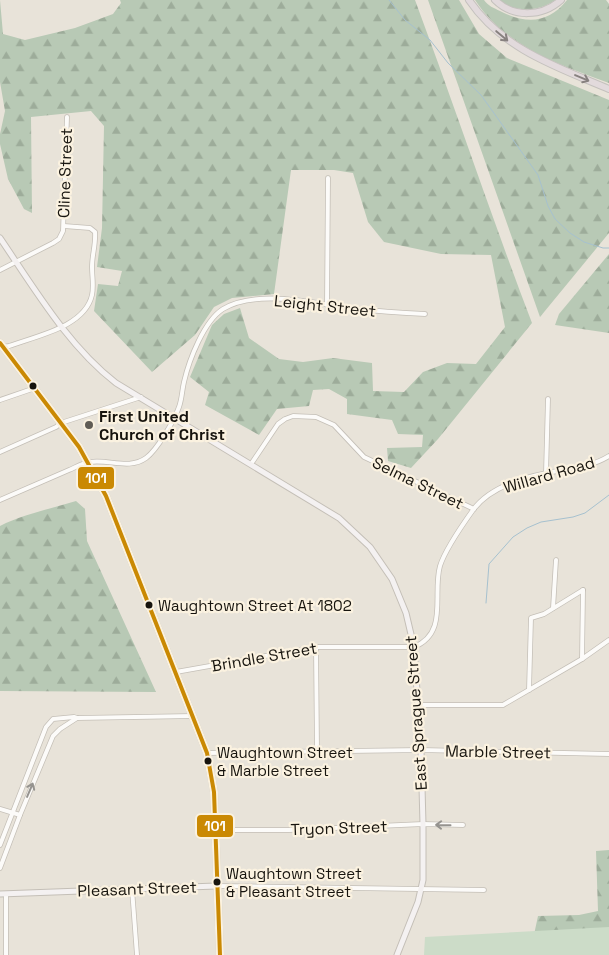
<svg xmlns="http://www.w3.org/2000/svg" width="609" height="955" font-family="'Space Grotesk',sans-serif">
	<defs>
		<pattern id="forest-firs" width="22" height="20" patternUnits="userSpaceOnUse" patternTransform="scale(1.25)"><rect width="22" height="20" fill="#b8c9b5"/><path d="M5 1l3.5 6h-7zM16 11l3.5 6h-7z" fill="#9dac9a"/></pattern>
	</defs>
	<rect width="100%" height="100%" fill="#e8e3d9"/>
	<g fill="url(#forest-firs)">
		<path d="M0 0 3 34 25 40 75 28 113 14 121 3 120 0H415C455 107 491 216 532 323L438 439 411 468 388 461 387 448 422 447 423 435 398 434 392 420 347 414V399L329 389 313 390 309 406 277 409 259 435 205 405 209 392 190 377 212 325 224 314 240 308 249 338 279 359 303 362 333 358 372 363 373 391 404 392 423 372 447 363 476 364 505 327 491 255 441 254 384 242 368 222 353 173 334 170H291L274 294 232 298 214 307 195 335 152 372 94 311 98 284 118 286 122 271 97 267 102 228 104 126 91 111 31 117 32 213 24 209 8 179 0 144V134L5 111 0 82Z"/>
		<path d="M428 0H459L479 34 507 58 609 100V233L540 317Z"/>
		<path d="M475 0H484C488 6 494 8 500 11 526 24 548 24 567 0H606L609 4V83C559 65 505 46 475 0Z"/>
		<path d="M499 0H555C539 12 515 13 499 0Z"/>
		<path d="M609 254V333L555 325 559 314Z"/>
		<path d="M76 501 85 509 87 541 156 692 0 691V526C23 514 51 509 76 501Z"/>
		<path d="M609 850V955H463L532 944 538 916 579 915 598 911 596 851Z"/>
	</g>
	<path fill="#ccdcc8" d="M609 927V955H424L425 937Z"/>
	<g fill="none" stroke-linecap="round" stroke-linejoin="round">
		<g stroke="#a6c1cf" stroke-width="1">
			<path d="M389 0 405 20 430 40 448 63 481 95 538 175 548 206 555 219 570 233 584 242 603 248H609"/>
			<path d="M486 603 489 564 513 537 527 528 541 522 573 517 585 513 609 495"/>
		</g>
		<g stroke="#c4bfb7" stroke-width="5.5">
			<g id="street">
				<path d="M0 270 53 243 59 239 63 231 67 117"/>
				<path d="M327 305 328 178"/>
				<path d="M2 347 9 346C36 336 85 327 92 295 94 286 92 276 92 267 92 255 96 244 95 232L90 228 64 226"/>
				<path d="M0 400 35 388"/>
				<path d="M0 452 56 427 61 423 141 397"/>
				<path d="M251 464 278 424 285 419 293 416 316 417 334 425 364 457 474 509"/>
				<path d="M546 473 548 399"/>
				<path d="M0 500C23 490 46 480 69 470 76 467 83 463 90 462 109 459 129 470 146 458 157 450 174 421 179 407 182 399 182 390 184 382 189 360 204 321 223 309 256 289 313 303 349 308 375 311 400 313 425 314"/>
				<path d="M553 608 556 560"/>
				<path d="M316 647 317 750"/>
				<path d="M582 659 583 590"/>
				<path d="M176 672 316 647H414C449 633 432 594 440 566 445 550 463 524 473 510 489 488 521 478 547 473 568 468 590 468 609 456"/>
				<path d="M529 690 531 618 544 614 583 590"/>
				<path d="M418 705H503L582 659 609 640"/>
				<path d="M207 753 421 750 609 754"/>
				<path d="M0 809 20 815"/>
				<path d="M215 830H289L423 824 463 825"/>
				<path d="M0 845 46 727 53 719 74 717 77 718 193 716"/>
				<path d="M0 868 20 815 53 736 60 729 77 718"/>
				<path d="M217 886 484 890"/>
				<path d="M132 889 137 955"/>
				<path d="M6 894V955"/>
			</g>
		</g>
		<g stroke="#c4bfb7" stroke-width="7">
			<g id="secondary">
				<path d="M0 238C34 288 68 346 116 383L339 518 370 547 392 579 406 613 414 647 421 750 423 824V880L418 902 397 955"/>
				<path d="M0 894 216 886"/>
			</g>
		</g>
		<g stroke="#c4c1bd" stroke-width="8">
			<path id="primary" d="M0 343 79 447 106 496 207 753 214 792 220 955"/>
		</g>
		<g stroke="#c4c1bd" stroke-width="8">
			<g id="highway">
				<path d="M469 0C502 49 557 67 609 89"/>
				<path d="M495 0C513 18 542 17 561 0"/>
			</g>
		</g>
		<use href="#street" stroke="#fcfbf9" stroke-width="4"/>
		<use href="#secondary" stroke="#f4f1f1" stroke-width="5"/>
		<use href="#primary" stroke="#ece7e8" stroke-width="5.5"/>
		<use href="#highway" stroke="#e2dadc" stroke-width="6"/>
		<g stroke="#fbf2e0" stroke-width="8">
			<path id="bus-1" d="M0 343 79 447 106 496 207 753 214 792 220 955"/>
		</g>
		<use href="#bus-1" stroke="#ca8903" stroke-width="4"/>
	</g>
	<defs><path id="oneway-shaft" d="M-6 0H5M1.5-3L5.5 0L1.5 3" fill="none" stroke-width="1.6" stroke-linecap="round" stroke-linejoin="round" transform="scale(1.25)"/></defs>
	<g stroke="#87817f">
		<use href="#oneway-shaft" transform="translate(502 36) rotate(40)"/>
		<use href="#oneway-shaft" transform="translate(582 78) rotate(23)"/>
	</g>
	<g stroke="#95938f">
		<use href="#oneway-shaft" transform="translate(30 790) rotate(-67)"/>
		<use href="#oneway-shaft" transform="translate(443 825) rotate(-179)"/>
	</g>
	<g fill="#17140e" stroke="#fbf2e0" stroke-width="2">
		<circle cx="33" cy="386" r="4.5"/>
		<circle cx="149" cy="605" r="4.5"/>
		<circle cx="208" cy="761" r="4.5"/>
		<circle cx="217" cy="882" r="4.5"/>
	</g>
	<circle fill="#605c55" stroke="#fbf2e0" stroke-width="2" cx="89" cy="425" r="5"/>
	<g text-anchor="middle" dominant-baseline="central" stroke-width="4.5" stroke-linejoin="round" paint-order="stroke">
		<g font-size="15" fill="#17140e" stroke="#fbf2e0" text-anchor="start">
			<text x="158" y="605">Waughtown Street At 1802</text>
			<text x="217" y="752">Waughtown Street<tspan x="217" dy="18">&amp; Marble Street</tspan></text>
			<text x="226" y="873">Waughtown Street<tspan x="226" dy="18">&amp; Pleasant Street</tspan></text>
		</g>
		<g font-size="16" fill="#17140e" stroke="#fbf2e0">
			<text transform="translate(65 173) rotate(-88)">Cline Street</text>
			<text transform="translate(325 306) rotate(6)">Leight Street</text>
			<text transform="translate(549 475) rotate(-16)">Willard Road</text>
			<text transform="translate(418 483) rotate(26)">Selma Street</text>
			<text transform="translate(264 657) rotate(-10)">Brindle Street</text>
			<text transform="translate(416 713) rotate(-94)">East Sprague Street</text>
			<text transform="translate(498 752) rotate(1)">Marble Street</text>
			<text transform="translate(339 828) rotate(-2)">Tryon Street</text>
			<text transform="translate(137 889) rotate(-2)">Pleasant Street</text>
		</g>
		<g font-size="16" font-weight="bold" fill="#17140e" stroke="#fbf2e0" text-anchor="start">
			<text x="99" y="416">First United<tspan x="99" dy="18">Church of Christ</tspan></text>
		</g>
	</g>
	<g stroke="#fbf2e0" stroke-width="2">
		<rect x="77" y="466" width="38" height="24" rx="5" fill="#ca8903"/>
		<rect x="196" y="814" width="38" height="24" rx="5" fill="#ca8903"/>
	</g>
	<g font-size="14" text-anchor="middle" font-weight="bold" fill="#fff">
		<text x="96" y="483">101</text>
		<text x="215" y="831">101</text>
	</g>
</svg>
